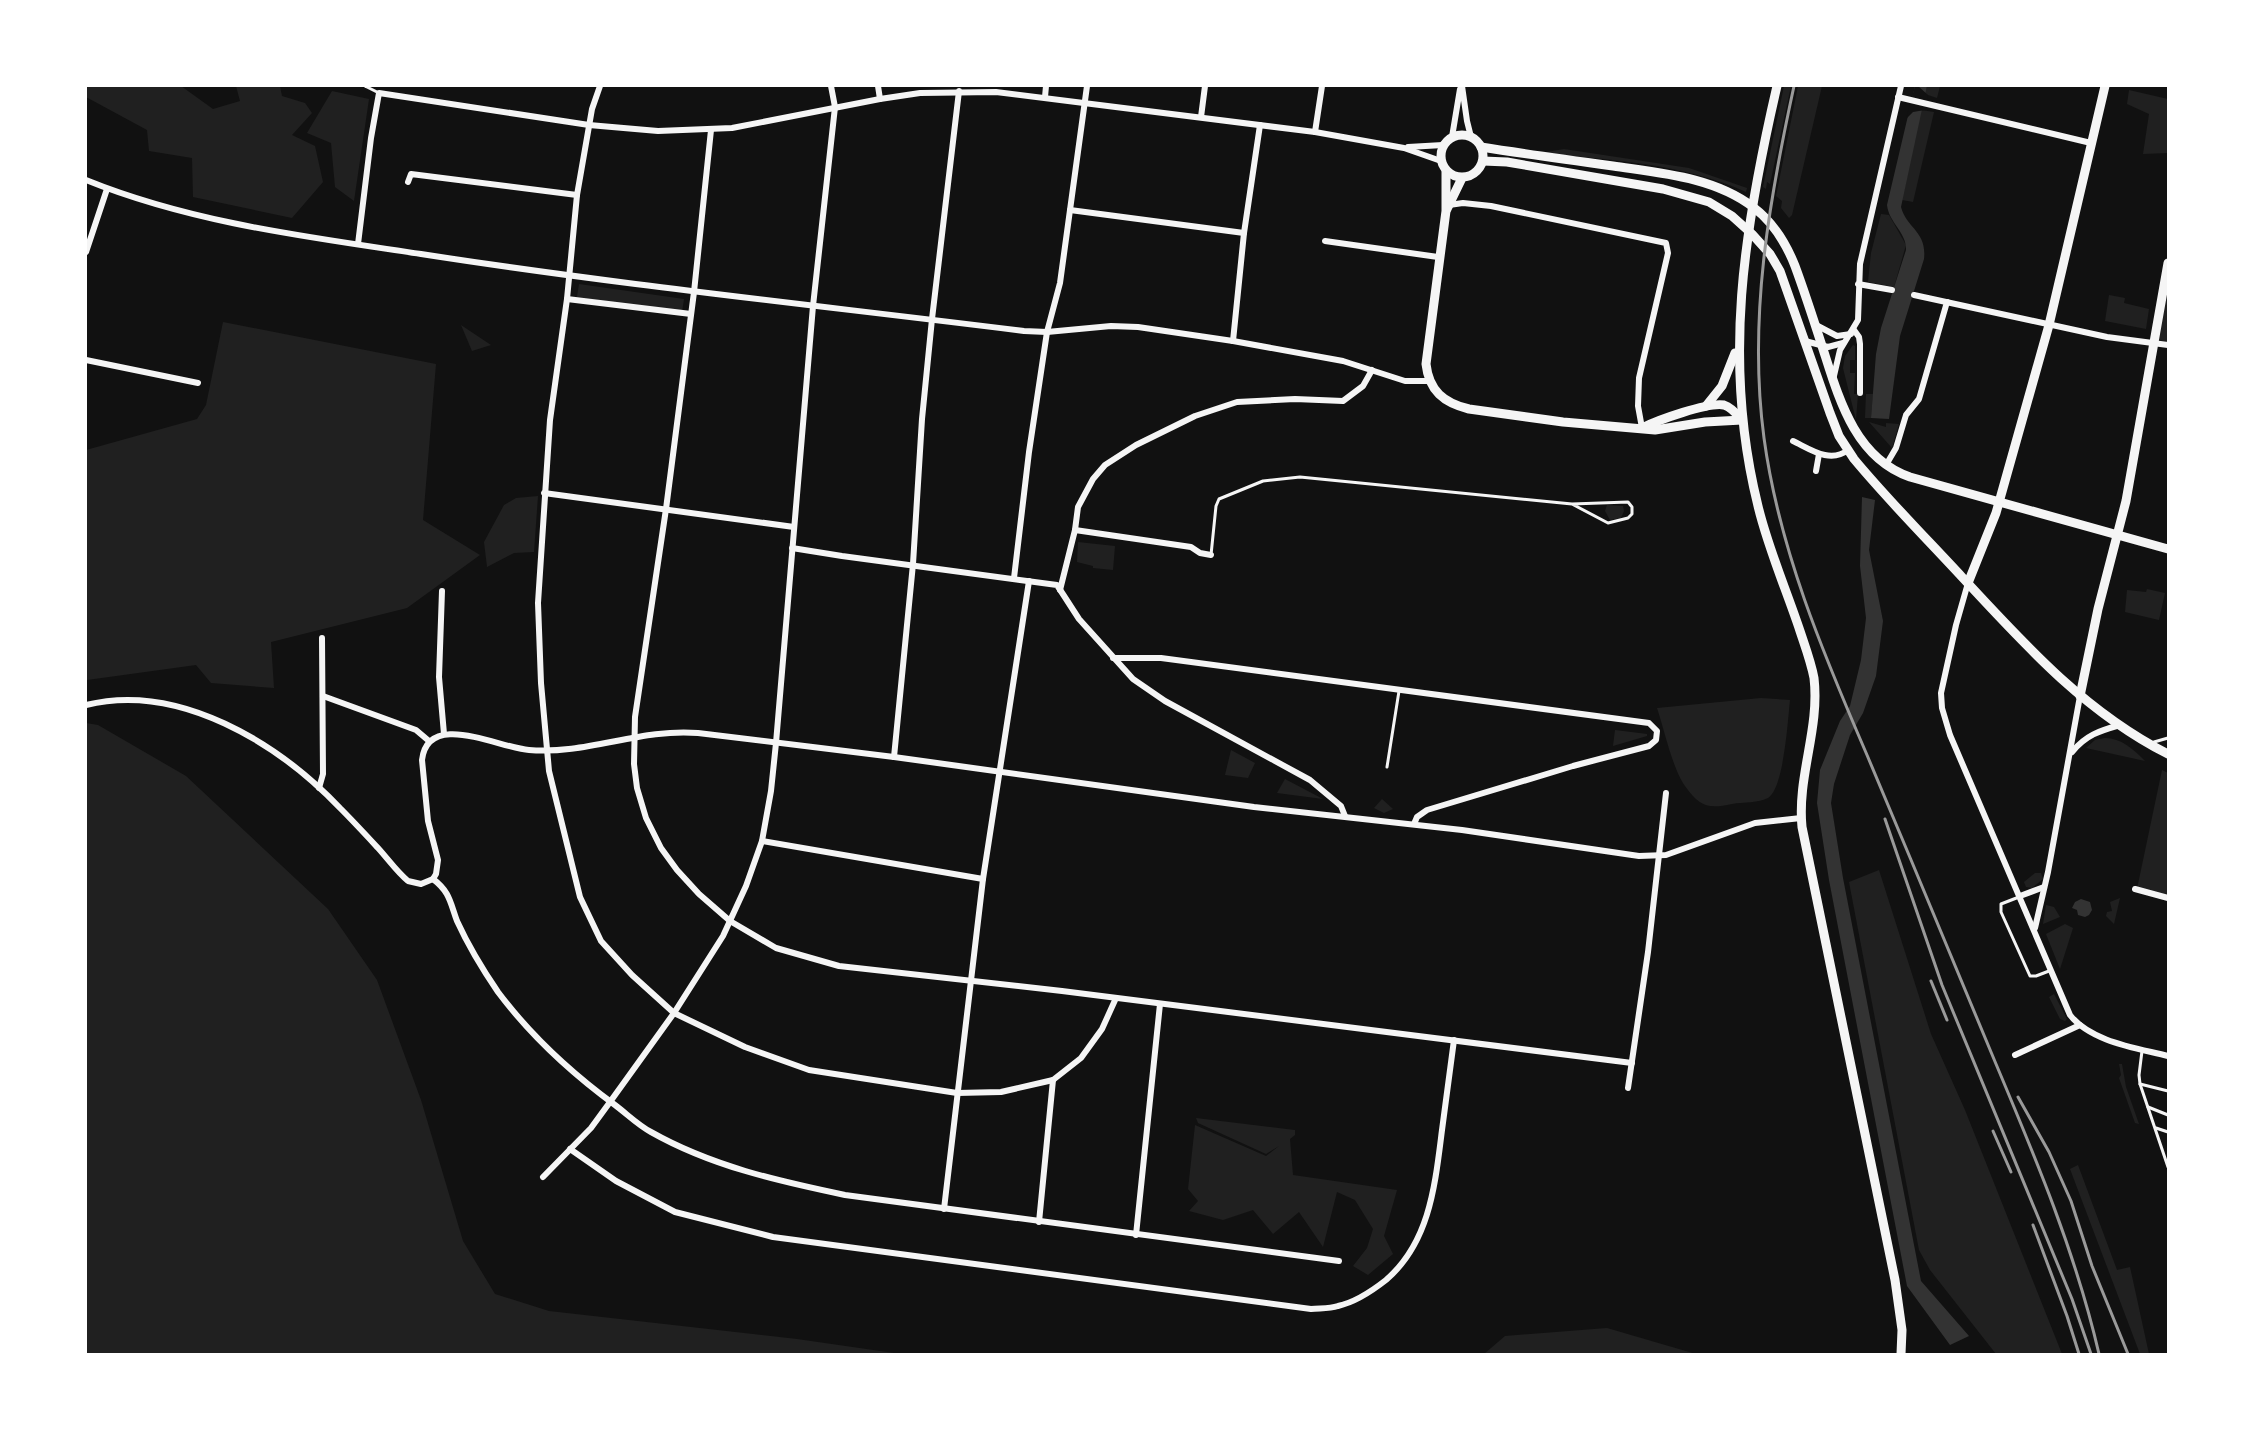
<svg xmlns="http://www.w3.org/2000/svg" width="2254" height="1440" font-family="Helvetica,sans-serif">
	<rect width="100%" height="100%" fill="#111"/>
	<g fill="#202020">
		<path d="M86 86H181L213 109 240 101 236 86H280L282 96 305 103 312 113 292 135 315 146 323 182 292 218 193 197 192 158 149 151 147 130 86 97Z"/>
		<path d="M1784 86H1791L1770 184 1767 182 1766 189 1763 187Z"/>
		<path d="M1798 86H1822L1792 215 1789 218 1781 208 1782 201 1776 196Z"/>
		<path d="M1927 86H1940L1937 98 1925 94Z"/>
		<path d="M2129 90 2168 99V153L2143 154 2149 114 2127 104Z"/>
		<path d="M332 91 369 99 354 201 335 187 331 143 307 133Z"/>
		<path d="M1921 110 1934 112 1913 202 1902 200Z"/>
		<path d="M1564 149 1689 168 1747 188 1746 192C1682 163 1610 160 1541 153Z"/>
		<path d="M1881 214 1889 215 1906 245 1894 287 1868 282 1871 253Z"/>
		<path d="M579 284 684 299 682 312 577 297Z"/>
		<path d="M2168 287V342L2159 340Z"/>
		<path d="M2109 295 2125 298 2124 303 2149 309 2146 329 2105 321Z"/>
		<path d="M223 322 436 364 423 520 480 555 407 608 271 642 274 688 211 683 196 665 87 680 86 677V450L197 419 206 405Z"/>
		<path d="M461 325 491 345 472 351Z"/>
		<path d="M1853 345 1855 346V360H1850V373H1855L1854 394H1858L1856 420 1843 368 1845 356Z"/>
		<path d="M1866 394H1873L1871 418H1865Z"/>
		<path d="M1869 422 1886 427V423L1899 424 1892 448Z"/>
		<path d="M538 496 534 552 514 553 487 567 484 542 504 505 516 498Z"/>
		<path d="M1607 505 1623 506 1624 511 1621 518 1610 520 1605 511Z"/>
		<path d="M1078 542 1115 546 1113 570 1093 568V566L1077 562Z"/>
		<path d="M2147 589 2165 593 2159 620 2125 612 2127 590 2146 592Z"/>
		<path d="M1761 698 1790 700C1788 718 1784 789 1768 798 1759 803 1743 802 1732 804 1708 809 1700 807 1685 786 1673 770 1664 729 1657 708Z"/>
		<path d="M86 723 98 725 186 776 328 909 377 980 421 1100 463 1241 495 1294 549 1311 797 1339 901 1354H86Z"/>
		<path d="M1615 730 1647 734V736L1613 746Z"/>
		<path d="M2105 738C2121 738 2133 749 2145 761L2086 748 2095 740Z"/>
		<path d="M1231 750 1255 763 1248 778 1225 775Z"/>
		<path d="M2162 770 2168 773V896L2137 889Z"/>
		<path d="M1285 779 1323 799 1277 793Z"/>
		<path d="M1382 799 1393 809 1384 813 1374 808Z"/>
		<path d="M1879 870 1931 1034 1965 1110 2062 1354H1996L1930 1270 1919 1250 1849 882Z"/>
		<path d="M2035 873H2041L2043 879 2032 888 2026 887 2024 882Z"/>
		<path d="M2120 898 2114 924 2106 916 2107 912 2112 911 2110 902Z"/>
		<path d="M2046 905 2054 907 2060 917 2043 924Z"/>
		<path d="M2065 924 2073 928 2060 969 2046 934Z"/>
		<path d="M2054 994 2067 1019 2065 1021 2060 1019 2049 997Z"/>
		<path d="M2119 1064H2122L2126 1087 2139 1124 2135 1123 2119 1078 2121 1075Z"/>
		<path d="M1196 1118 1295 1130V1135L1290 1139 1293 1175 1397 1190 1384 1236 1393 1254 1368 1275 1353 1266 1367 1248 1373 1229 1355 1200 1337 1192 1323 1247 1299 1212 1273 1234 1253 1210 1223 1220 1189 1211 1198 1201 1188 1189 1195 1125 1266 1156 1279 1146 1266 1154 1198 1123Z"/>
		<path d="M2078 1165 2117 1270 2130 1267 2149 1354H2140L2070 1169Z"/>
		<path d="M1607 1328 1696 1354H1484L1505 1336Z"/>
	</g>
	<g fill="#333">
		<path d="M1915 86H1927L1901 207C1907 229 1927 231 1924 259L1900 336 1889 419 1871 418 1876 354 1881 328 1906 250C1907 233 1889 223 1887 205Z"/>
		<path d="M1862 497 1875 500 1869 550 1883 621 1876 676 1863 713 1850 735 1834 784 1831 803 1843 878 1921 1281 1969 1336 1950 1345 1907 1286 1829 880 1817 803 1820 770 1840 721 1850 706 1861 660 1866 618 1860 566Z"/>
		<path d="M2081 899 2090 902 2092 910 2089 915 2085 917 2078 915 2077 910 2072 908 2075 902Z"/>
	</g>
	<path fill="#111" d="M1915 86H1918L1928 95 1925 110 1913 112 1906 119Z"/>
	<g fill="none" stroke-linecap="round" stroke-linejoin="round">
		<g stroke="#f5f5f5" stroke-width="3">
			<path d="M365 86 379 93"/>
			<path d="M1211 555 1216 506 1219 499 1263 481 1300 477 1572 504 1628 502 1632 507V514L1628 518 1608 523 1572 504"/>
			<path d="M2154 742 2168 738"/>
			<path d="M1387 767 1399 691"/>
			<path d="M2019 897 2001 904V912L2030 976H2036L2049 971"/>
			<path d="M2142 1051 2139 1075 2140 1084 2168 1167"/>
			<path d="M2140 1084 2168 1091"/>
			<path d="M2148 1107 2168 1115"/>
			<path d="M2156 1128 2168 1132"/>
		</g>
		<g stroke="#f5f5f5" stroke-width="6">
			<path d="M600 86 592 109 577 195 567 299 550 420 538 603 541 683 549 771 580 897 601 941 632 975 674 1013 745 1047 809 1070 957 1093 1001 1092 1053 1080 1081 1058 1102 1029 1116 998"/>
			<path d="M878 86 880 99"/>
			<path d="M1462 86 1467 121 1471 137"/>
			<path d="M1045 97 1046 86"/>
			<path d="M1898 97 2091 143"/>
			<path d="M1201 117 1205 86"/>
			<path d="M711 130 694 292 666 509 635 717 634 764 637 788 646 818 661 848 677 870 699 894 730 921 776 948 839 966 1062 991 1632 1063"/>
			<path d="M1315 132 1322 86"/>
			<path d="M1452 137 1460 89"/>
			<path d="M1408 147 1443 145"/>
			<path d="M86 180C192 223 308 237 421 254 621 285 823 306 1024 331L1047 332 1111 326 1138 327 1233 341 1343 361 1405 381H1429"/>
			<path d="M408 182 411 174 577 195"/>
			<path d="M1449 205 1463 203 1491 206 1666 243 1668 253 1639 378 1638 406 1642 428"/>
			<path d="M1070 210 1244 233"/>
			<path d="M1325 241 1438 257"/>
			<path d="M358 244 371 138 379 93 589 125 658 131 732 128 880 99 920 93 996 92 1315 132 1404 148 1441 161"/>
			<path d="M86 252 107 189"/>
			<path d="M1858 284 1892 290"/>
			<path d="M1914 295 2107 337 2168 345"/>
			<path d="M567 299 691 314"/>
			<path d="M1816 325 1837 336 1851 334"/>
			<path d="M1854 330 1859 337 1860 344V393"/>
			<path d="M1233 341 1244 233 1260 125"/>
			<path d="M1805 341 1828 347 1843 343"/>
			<path d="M86 360 198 383"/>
			<path d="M1833 380 1840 350 1858 320 1860 264 1901 86"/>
			<path d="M1793 441C1810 449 1830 464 1848 450"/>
			<path d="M1886 465 1896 448 1906 415 1919 399 1947 302"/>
			<path d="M1816 471 1819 454"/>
			<path d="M544 493 794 527"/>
			<path d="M1075 530 1191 547 1200 553 1211 555"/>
			<path d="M792 548 842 556 1057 585 1079 619 1133 679 1165 701 1310 780 1341 806 1345 816"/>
			<path d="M1014 578 1029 452 1047 332 1060 283 1087 86"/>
			<path d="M1968 583 1956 625 1941 693 1942 708 1950 735 2070 1015C2091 1042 2137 1048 2168 1056"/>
			<path d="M1060 590 1075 530 1078 507 1093 479 1105 465 1136 445 1195 416 1237 402 1295 399 1343 401 1363 386 1372 370"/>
			<path d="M442 591 439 677 444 734"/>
			<path d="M1113 658H1161L1649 723 1657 731 1656 740 1649 746 1573 766 1427 810 1417 817 1414 824"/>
			<path d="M323 696 416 730 429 741"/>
			<path d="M86 705C179 682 278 743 340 808 353 821 365 834 378 848 388 859 397 872 408 881L421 884 433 879"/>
			<path d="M2072 752C2086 735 2099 731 2120 725"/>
			<path d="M894 757 913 564 922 419 932 319 959 91"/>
			<path d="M319 788 323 774 322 638"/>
			<path d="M762 841 983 879"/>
			<path d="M433 879 436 874 438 860 428 821 422 760C428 710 499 748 529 750 586 755 641 728 698 733L894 757 1254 807 1462 830 1639 856 1666 855 1755 823 1801 818"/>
			<path d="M433 879C450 892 450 902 457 921 468 945 483 970 498 992 531 1036 570 1072 615 1105 627 1114 638 1125 651 1132 711 1166 778 1181 845 1195L1339 1261"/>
			<path d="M2135 889 2168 898"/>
			<path d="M2020 896 2044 887"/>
			<path d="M2035 928 2048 872 2080 696"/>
			<path d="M2015 1055 2080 1025"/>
			<path d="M1628 1088 1648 952 1666 793"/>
			<path d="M570 1149 616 1181 675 1212 773 1237 1311 1309C1320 1308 1329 1309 1338 1306 1356 1302 1372 1291 1386 1280 1430 1242 1435 1185 1442 1130 1446 1100 1450 1070 1454 1040"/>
			<path d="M543 1177 591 1128 610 1102 674 1013 723 936 746 886 762 841 771 791 776 743 813 306 835 107 831 86"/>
			<path d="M944 1209 983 879 1029 581"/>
			<path d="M1039 1222 1053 1080"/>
			<path d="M1136 1235 1160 1004"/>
		</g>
		<g stroke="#f5f5f5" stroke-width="9">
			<path d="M1968 583 1996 513 2049 325 2105 86"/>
			<path d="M2080 696 2098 609 2126 501 2168 263"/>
		</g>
		<g stroke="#f5f5f5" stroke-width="9">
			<path d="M1777 86C1744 228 1722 362 1758 506 1768 548 1786 589 1800 631 1805 646 1811 662 1814 678 1820 729 1797 776 1802 827L1895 1280 1902 1330 1901 1354"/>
			<circle cx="1462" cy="156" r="21"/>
			<path d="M1481 147C1525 154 1569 160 1613 166 1660 173 1714 177 1753 207 1773 222 1786 243 1795 266 1805 293 1814 321 1823 349 1839 399 1855 458 1910 477L2168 549"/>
			<path d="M1483 161 1507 162 1663 189 1709 202 1732 216 1752 234 1770 254 1780 271 1830 413 1839 436 1854 459C1888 500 1926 538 1962 577 2024 644 2085 712 2168 754"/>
			<path d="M1446 171V211L1426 364C1429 391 1444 403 1469 409L1563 422 1655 430 1705 422 1742 420"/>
			<path d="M1447 209 1462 178"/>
			<path d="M1706 406 1722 386 1735 353"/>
			<path d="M1642 428C1658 420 1708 402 1724 405 1731 407 1737 414 1742 420"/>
		</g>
		<g stroke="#9a9a9a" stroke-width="3">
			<path d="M1794 86C1769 201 1748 319 1764 438 1779 549 1823 653 1867 755 1910 858 1954 961 1996 1064 2036 1159 2076 1254 2099 1354"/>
			<path d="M1885 819 1942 985 2072 1299 2091 1354"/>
			<path d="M1931 981 1947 1020"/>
			<path d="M2018 1097 2049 1152 2071 1201 2092 1266 2128 1354"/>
			<path d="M1993 1131 2011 1172"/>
			<path d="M2033 1225 2067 1316 2079 1354"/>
		</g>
	</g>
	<rect width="2254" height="1440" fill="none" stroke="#ffffff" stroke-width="174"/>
</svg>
